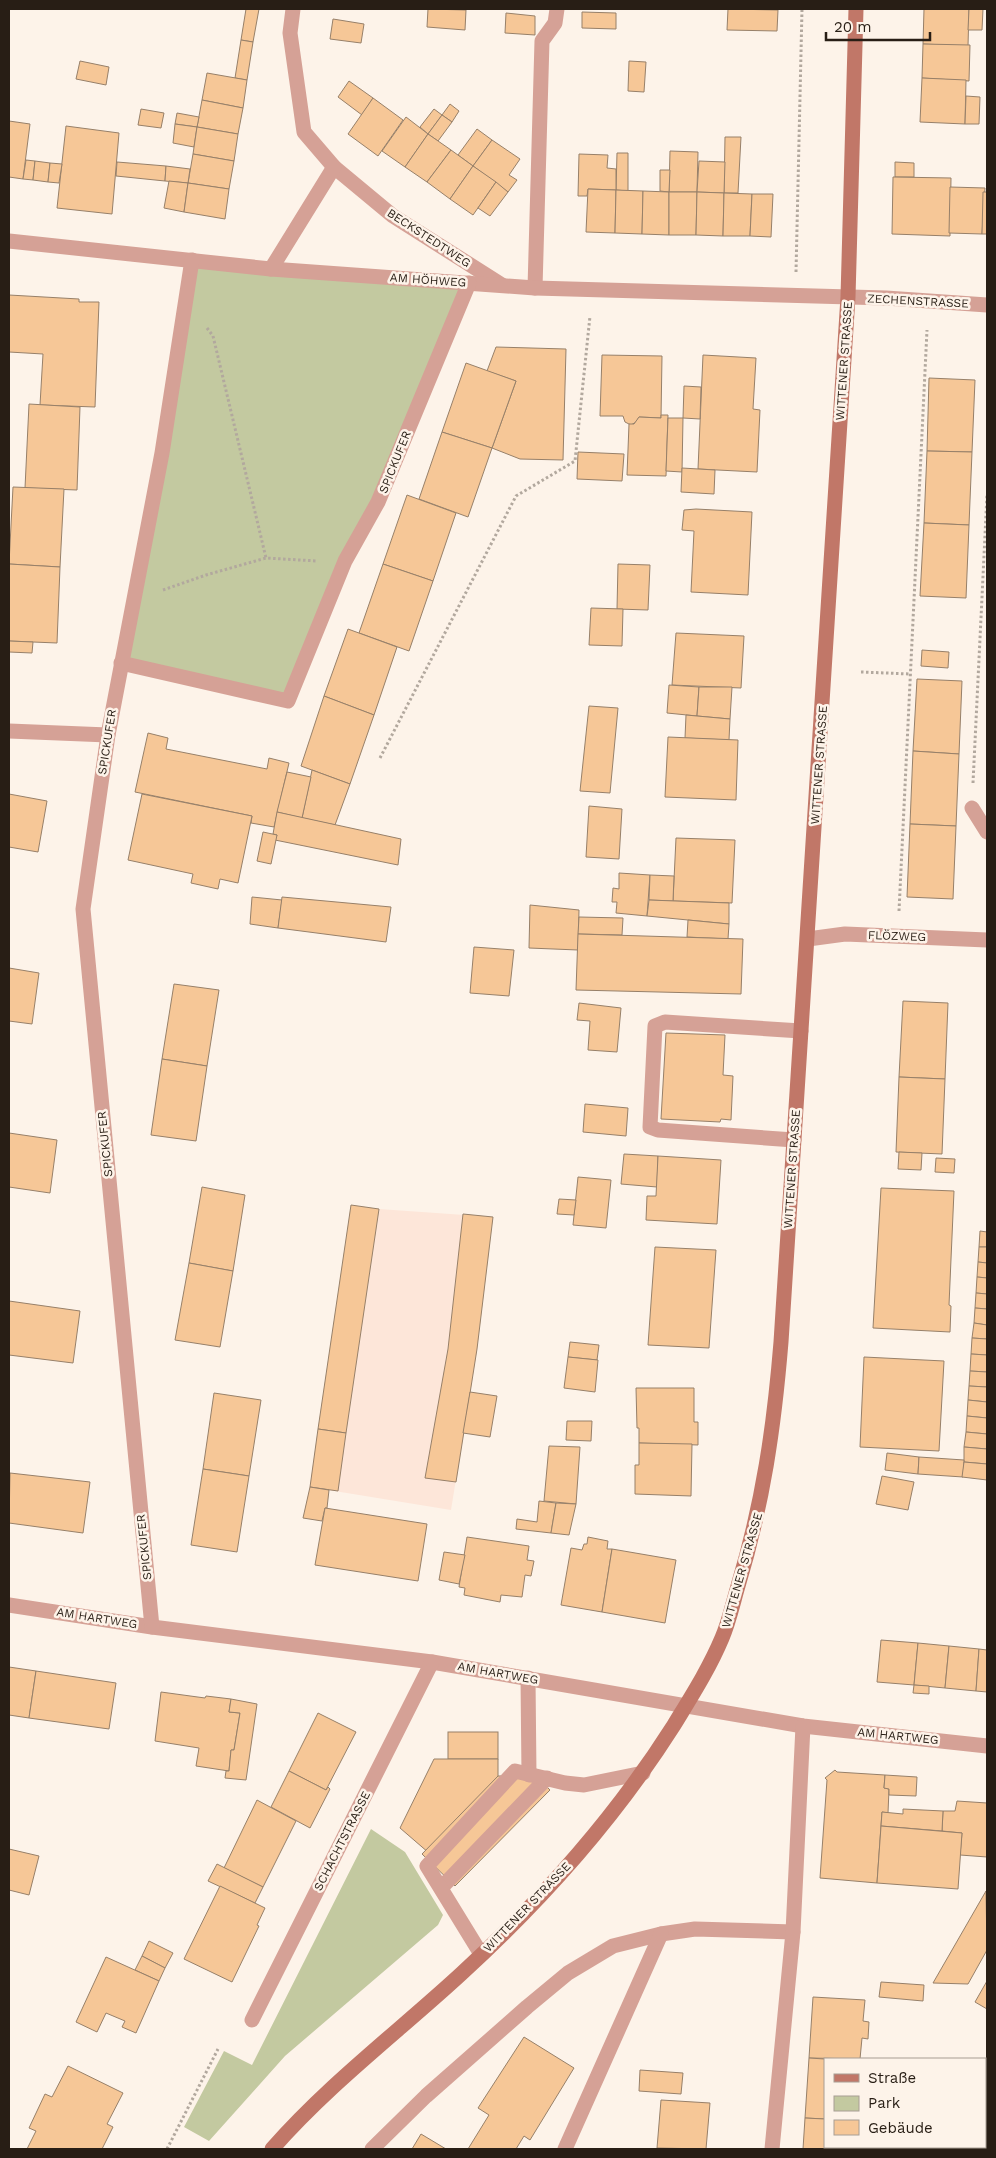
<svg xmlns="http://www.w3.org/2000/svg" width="996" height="2158" font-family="'Work Sans',sans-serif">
	<rect width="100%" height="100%" fill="#fdf3e9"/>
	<path fill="#fde6d9" d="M351 1205 379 1209 493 1217 477 1349 451 1510 310 1487Z"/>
	<g fill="#c3c9a0">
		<path d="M192 260 469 283 288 701 121 663Z"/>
		<path d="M371 1829 405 1852 443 1915 438 1925 285 2056 209 2141 184 2127 224 2051 252 2065Z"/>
	</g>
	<g fill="#f6c797" stroke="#978069">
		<path d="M246 9H259L253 42 241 40Z"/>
		<path d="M428 9 466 10 465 30 427 27Z"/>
		<path d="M728 9 778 10 777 31 727 30Z"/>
		<path d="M924 9H969L968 46 923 44Z"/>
		<path d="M969 9H983L982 30H968Z"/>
		<path d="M582 12 616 13V29L582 28Z"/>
		<path d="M506 13 535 16V35L505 33Z"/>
		<path d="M333 19 364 24 361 43 330 39Z"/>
		<path d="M241 40 253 42 247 80 235 78Z"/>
		<path d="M923 44 970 45 969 81 922 78Z"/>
		<path d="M80 61 109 67 106 85 76 79Z"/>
		<path d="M629 61 646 62 644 92 628 91Z"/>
		<path d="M207 73 247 80 243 108 202 100Z"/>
		<path d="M922 78 966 80 965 124 920 122Z"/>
		<path d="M349 81 373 98 362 115 338 97Z"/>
		<path d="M966 96 980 97 979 124H965Z"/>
		<path d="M373 98 403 120 378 156 348 134Z"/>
		<path d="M202 100 243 108 238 134 197 127Z"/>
		<path d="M450 104 459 111 452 122 442 115Z"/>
		<path d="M141 109 164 113 161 128 138 125Z"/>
		<path d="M434 109 442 115 428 134 420 127Z"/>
		<path d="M177 113 199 117 197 127 175 124Z"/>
		<path d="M442 115 452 122 438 141 428 134Z"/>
		<path d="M406 117 428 134 405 167 382 151Z"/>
		<path d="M9 121 30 124 23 179 9 177Z"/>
		<path d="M175 124 197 127 194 147 173 143Z"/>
		<path d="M66 126 119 133 112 214 57 208Z"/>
		<path d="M197 127 238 134 234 161 193 154Z"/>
		<path d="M477 129 492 140 473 166 458 155Z"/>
		<path d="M428 134 451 150 427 182 405 167Z"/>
		<path d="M725 137H741L738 193H724Z"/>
		<path d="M492 140 520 159 509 175 517 180 508 192 473 166Z"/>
		<path d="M451 150 473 166 450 199 427 182Z"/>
		<path d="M670 151 698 152 697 192H669Z"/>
		<path d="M617 153H628V191L616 190Z"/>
		<path d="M193 154 234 161 229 189 188 183Z"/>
		<path d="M579 154 608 155 607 168 616 169V190L588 189 587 196H578Z"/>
		<path d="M26 160 35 161 33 180 23 179Z"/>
		<path d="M35 161 50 163 48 182 33 180Z"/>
		<path d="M699 161 725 162 724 193 697 192Z"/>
		<path d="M117 162 166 166 165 181 116 176Z"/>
		<path d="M895 162 914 163V177H895Z"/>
		<path d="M50 163 62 164 59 183 48 182Z"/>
		<path d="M166 166 190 169 188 183 165 181Z"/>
		<path d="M473 166 496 182 473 215 450 199Z"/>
		<path d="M660 170H670L669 192 660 191Z"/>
		<path d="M893 177 951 178 950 236 892 234Z"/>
		<path d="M169 181 188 183 184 212 164 208Z"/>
		<path d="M496 182 508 192 490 216 478 208Z"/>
		<path d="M188 183 229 189 225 219 184 212Z"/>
		<path d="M950 187 985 188 982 234 949 233Z"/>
		<path d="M588 189 616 190 615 233 586 232Z"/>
		<path d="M616 190 643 191 642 234 615 233Z"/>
		<path d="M643 191 669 192V235L642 234Z"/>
		<path d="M669 192H697L696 235H669Z"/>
		<path d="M697 192 724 193 723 236 696 235Z"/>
		<path d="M983 192H987V234H982Z"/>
		<path d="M724 193 752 194 750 236H723Z"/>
		<path d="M752 194H773L771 237 750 236Z"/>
		<path d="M9 295 79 299V302H99L95 407 40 405 43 354 9 352Z"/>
		<path d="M496 347 566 349 563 460 520 459 492 448 516 381 487 371Z"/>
		<path d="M602 355 662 356 661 418 639 417 636 422 631 425 625 422 623 416H600Z"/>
		<path d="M703 355 756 358 753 409 760 410 757 472 698 469Z"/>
		<path d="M466 363 516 381 492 448 442 432Z"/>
		<path d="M929 378 975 380 972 452 927 451Z"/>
		<path d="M684 386 701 387 700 419 683 418Z"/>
		<path d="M29 404 80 407 77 490 25 488Z"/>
		<path d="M661 415H668L666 476 627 475 629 424H634L639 417 661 418Z"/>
		<path d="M668 418H683L682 472 666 471Z"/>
		<path d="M442 432 492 448 468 517 419 499Z"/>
		<path d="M927 451 972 452 969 525 924 523Z"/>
		<path d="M578 452 624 454 622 481 577 479Z"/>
		<path d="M682 468 715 470 714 494 681 492Z"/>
		<path d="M13 487 64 489 60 567 9 564Z"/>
		<path d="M407 495 456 513 433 581 383 564Z"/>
		<path d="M696 509 752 512 748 595 691 592 694 531 682 530 684 510Z"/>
		<path d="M924 523 969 525 966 598 920 596Z"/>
		<path d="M9 564 60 567 57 643 9 641Z"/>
		<path d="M383 564 433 581 409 651 359 633Z"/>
		<path d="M618 564 650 565 648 610 617 609Z"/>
		<path d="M591 608 623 609 622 646 589 645Z"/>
		<path d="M348 629 397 647 374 715 324 696Z"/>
		<path d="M676 633 744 636 741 688 672 685Z"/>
		<path d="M9 641 33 642 32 653 9 652Z"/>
		<path d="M922 650 949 652 948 668 921 666Z"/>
		<path d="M917 679 962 681 959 754 913 751Z"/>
		<path d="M669 685 699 687 697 716 667 713Z"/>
		<path d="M699 687H732L730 719 697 716Z"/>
		<path d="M324 696 374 715 350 784 301 766Z"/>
		<path d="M589 706 618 708 610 793 580 791Z"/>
		<path d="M686 715 730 719 729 740 685 738Z"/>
		<path d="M148 733 168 738 166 749 267 769 269 758 289 763 274 827 251 823 252 816 135 792Z"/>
		<path d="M668 737 738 740 736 800 665 797Z"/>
		<path d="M913 751 959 754 956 826 910 824Z"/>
		<path d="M312 770 350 784 335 825 302 818Z"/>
		<path d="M287 772 311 777 302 818 277 812Z"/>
		<path d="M9 794 47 801 38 852 9 847Z"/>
		<path d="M142 794 252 816 238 883 220 879 218 889 191 883 193 874 128 860Z"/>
		<path d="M589 806 622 809 619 859 586 857Z"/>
		<path d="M277 812 401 839 398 865 275 840 277 835 273 834Z"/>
		<path d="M910 824 956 826 953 899 907 897Z"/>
		<path d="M263 832 277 835 271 864 257 861Z"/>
		<path d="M676 838 735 840 732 903 673 901Z"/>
		<path d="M619 873 650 875 647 916 616 913 617 902H612L613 888 619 889Z"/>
		<path d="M650 875 674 876 673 901 649 900Z"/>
		<path d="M252 897 282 900 278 928 250 924Z"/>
		<path d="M282 897 391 907 386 942 278 928Z"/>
		<path d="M649 900 729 903V924L647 916Z"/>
		<path d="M530 905 579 910 578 950 529 948Z"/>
		<path d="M579 917 623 918 622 935 578 934Z"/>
		<path d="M688 920 729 924 728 939 687 937Z"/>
		<path d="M578 934 743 939 741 994 576 990Z"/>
		<path d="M474 947 514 950 509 996 470 993Z"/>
		<path d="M9 968 39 973 32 1024 9 1021Z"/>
		<path d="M174 984 219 990 207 1066 162 1059Z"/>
		<path d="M903 1001 948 1003 945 1079 899 1077Z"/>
		<path d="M579 1003 621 1008 617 1052 588 1050 590 1021 577 1020Z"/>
		<path d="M666 1033 725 1035 723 1075 733 1076 731 1120 721 1119 720 1122 661 1119Z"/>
		<path d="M162 1059 207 1066 196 1141 151 1135Z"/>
		<path d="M899 1077 945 1079 942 1154 896 1152Z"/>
		<path d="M585 1104 628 1108 626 1136 583 1132Z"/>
		<path d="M9 1133 57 1140 50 1193 9 1187Z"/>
		<path d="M899 1152 922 1153 921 1170 898 1169Z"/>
		<path d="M624 1154 658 1156 657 1187 621 1184Z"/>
		<path d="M658 1156 721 1160 717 1224 646 1220 647 1196H656Z"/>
		<path d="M936 1158 955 1159 954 1173 935 1172Z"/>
		<path d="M578 1177 611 1180 606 1228 573 1225Z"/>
		<path d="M202 1187 245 1195 233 1271 189 1263Z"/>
		<path d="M881 1188 954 1191 949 1305 951 1306 950 1332 873 1328Z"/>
		<path d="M559 1199 576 1200 574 1215 557 1214Z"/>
		<path d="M351 1205 379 1209 346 1433 318 1429Z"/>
		<path d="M463 1214 493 1217 477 1349 456 1482 425 1478 448 1349Z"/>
		<path d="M980 1231 987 1232V1247H979Z"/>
		<path d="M655 1247 716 1250 709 1348 648 1345Z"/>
		<path d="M979 1247H987V1263L978 1262Z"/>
		<path d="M978 1262 987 1263V1278L977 1277Z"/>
		<path d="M189 1263 233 1271 220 1347 175 1340Z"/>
		<path d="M977 1277 987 1278V1294L976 1293Z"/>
		<path d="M976 1293 987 1294V1309L975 1308Z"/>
		<path d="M9 1301 80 1311 73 1363 9 1355Z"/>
		<path d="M975 1308 987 1309V1325L974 1323Z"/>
		<path d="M974 1323 987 1325V1339L972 1338Z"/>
		<path d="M972 1338 987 1339V1355L971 1354Z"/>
		<path d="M570 1342 599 1345 597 1360 568 1357Z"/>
		<path d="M971 1354 987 1355V1372L970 1371Z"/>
		<path d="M568 1357 598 1360 595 1392 564 1388Z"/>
		<path d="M864 1357 944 1361 939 1451 860 1447Z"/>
		<path d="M970 1371 987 1372V1387L969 1386Z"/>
		<path d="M969 1386 987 1387V1402L968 1400Z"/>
		<path d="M636 1388H694V1422H698V1445L639 1443V1428H637Z"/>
		<path d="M470 1392 497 1396 490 1437 463 1433Z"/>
		<path d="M214 1393 261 1400 249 1476 203 1469Z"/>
		<path d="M968 1400 987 1402V1418L967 1416Z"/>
		<path d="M967 1416 987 1418V1434L966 1432Z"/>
		<path d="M567 1421H592L591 1441 566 1440Z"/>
		<path d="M318 1429 346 1433 338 1491 310 1487Z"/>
		<path d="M966 1432 987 1434V1449L964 1447Z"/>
		<path d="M639 1443 692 1444 691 1496 635 1494V1465H639Z"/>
		<path d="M549 1446 580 1447 576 1504 544 1501Z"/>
		<path d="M964 1447 987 1449V1464L964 1462Z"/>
		<path d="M887 1453 919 1457 918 1474 885 1470Z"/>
		<path d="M919 1457 964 1460 963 1477 918 1474Z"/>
		<path d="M964 1462 987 1464V1480L962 1477Z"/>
		<path d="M203 1469 249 1476 237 1552 191 1545Z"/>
		<path d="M10 1473 90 1482 83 1533 9 1523Z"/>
		<path d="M882 1476 914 1482 908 1510 876 1504Z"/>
		<path d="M310 1487 329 1490 327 1508H325L322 1521 303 1518Z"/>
		<path d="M539 1501 556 1503 551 1533 516 1529 517 1519 537 1522Z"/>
		<path d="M556 1503 576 1504 569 1535 551 1533Z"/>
		<path d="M325 1508 427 1524 418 1581 315 1565Z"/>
		<path d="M467 1537 529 1546 527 1560 534 1561 531 1576 525 1575 522 1597 501 1595 500 1602 464 1595 465 1588 459 1587Z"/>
		<path d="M588 1537 608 1541 607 1549H612L602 1612 561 1605 571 1548 582 1550 584 1544H587Z"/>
		<path d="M612 1549 676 1560 665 1623 602 1612Z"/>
		<path d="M444 1552 465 1555 459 1584 439 1580Z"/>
		<path d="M881 1640 918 1643 914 1685 877 1682Z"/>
		<path d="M918 1643 949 1646 945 1688 914 1685Z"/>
		<path d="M949 1646 979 1649 976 1691 945 1688Z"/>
		<path d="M979 1649 987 1650V1692L976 1691Z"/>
		<path d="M9 1667 36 1671 29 1718 9 1715Z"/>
		<path d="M36 1671 116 1683 109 1729 29 1718Z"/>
		<path d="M914 1685 929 1686V1694L913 1693Z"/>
		<path d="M161 1692 205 1698 206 1696 231 1699 229 1712 240 1713 234 1750H231L229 1771 196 1766 199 1748 155 1741Z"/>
		<path d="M231 1699 257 1704 246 1780 225 1778 226 1771H229L231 1750H234L240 1713 229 1712Z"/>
		<path d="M318 1713 356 1732 326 1790 289 1771Z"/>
		<rect x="448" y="1732" width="50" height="27"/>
		<path d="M434 1759H498V1783L429 1853 400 1828Z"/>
		<path d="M835 1770 837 1772 885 1775 884 1788 889 1789 888 1813 882 1812 877 1883 820 1878 827 1780 825 1778Z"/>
		<path d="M289 1771 326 1790 328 1787 330 1789 310 1828 271 1807Z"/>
		<path d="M885 1775 917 1777 916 1796 889 1795V1789L884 1788Z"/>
		<path d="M498 1776H536L550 1790 455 1886 422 1854Z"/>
		<path d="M257 1800 296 1821 263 1887 224 1868Z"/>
		<path d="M957 1801 987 1803V1857L960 1855 962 1833 942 1831 943 1811H955Z"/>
		<path d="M903 1809 943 1811 942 1831 881 1826 882 1812 903 1814Z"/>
		<path d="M881 1826 962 1833 958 1889 877 1883Z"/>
		<path d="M9 1849 39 1856 29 1895 9 1890Z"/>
		<path d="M217 1864 263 1887 255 1903 208 1881Z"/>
		<path d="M220 1886 265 1908 257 1925 259 1926 232 1982 184 1959Z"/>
		<path d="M986 1891 987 1950 968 1984 933 1983Z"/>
		<path d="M149 1941 173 1953 165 1968 142 1956Z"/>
		<path d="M142 1956 165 1968 159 1981 135 1970Z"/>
		<path d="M106 1957 159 1981 136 2033 122 2027 125 2021 106 2013 97 2032 76 2022Z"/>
		<path d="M987 1981V2009L975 2002Z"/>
		<path d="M881 1982 924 1985 923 2001 879 1997Z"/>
		<path d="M813 1997 865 2000 863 2021 869 2022 868 2039 862 2038 860 2059 809 2058Z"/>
		<path d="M524 2037 574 2068 530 2140 524 2136 516 2149H468L489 2115 478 2108Z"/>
		<path d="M809 2058 825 2059V2119L805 2118Z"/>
		<path d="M68 2066 123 2093 107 2124 113 2127 102 2149H27L36 2131 29 2128 45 2094 52 2097Z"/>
		<path d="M640 2070 683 2073 681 2094 639 2091Z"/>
		<path d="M661 2100 710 2103 706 2149 657 2148Z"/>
		<path d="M805 2118 825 2119V2147H857V2149H803Z"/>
		<path d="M421 2134 446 2149H412Z"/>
	</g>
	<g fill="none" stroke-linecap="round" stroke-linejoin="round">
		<g stroke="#b2a89e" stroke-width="3" stroke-dasharray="2.5 2.5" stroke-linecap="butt">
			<path d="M796 272 802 9"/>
			<path d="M207 328 213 336 266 558"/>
			<path d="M163 590 206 575 266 558 317 561"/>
			<path d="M861 672 910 674"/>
			<path d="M380 758 516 496 575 461 590 316"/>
			<path d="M973 783 987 494"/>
			<path d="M899 911 927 330"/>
			<path d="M167 2149 218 2049"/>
		</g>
		<g stroke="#d5a196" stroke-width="15">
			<path d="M535 288 542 41 555 23 557 9"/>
			<path d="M972 808 987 832"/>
			<path d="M794 1140 658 1130 650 1127 655 1026 665 1022 801 1031"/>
			<path d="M528 1678 529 1775"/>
			<path d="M441 1888 547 1778"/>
			<path d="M481 1954 427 1866 515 1771 565 1783 584 1785 643 1773"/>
			<path d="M372 2149 426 2096 527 2007 568 1973 613 1946 661 1934 695 1929 793 1932"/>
			<path d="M565 2149 661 1934"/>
		</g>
		<g stroke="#d5a196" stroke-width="15">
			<path d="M293 9 290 33 304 132 334 167 393 216 502 285"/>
			<path d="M9 241 271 269 535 288 886 298 987 305"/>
			<path d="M271 269 334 167"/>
			<path d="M121 663 288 701 345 561 378 502 469 283"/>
			<path d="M9 731 108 735"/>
			<path d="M808 939 845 934 987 940"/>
			<path d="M9 1605 152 1627 432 1662 803 1726 987 1746"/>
			<path d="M152 1627 83 909 108 735 162 453 192 260"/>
			<path d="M252 2020 432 1662"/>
			<path d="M772 2149 793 1932 803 1726"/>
		</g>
		<path stroke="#c17768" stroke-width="15" d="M272 2149C329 2084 398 2032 461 1974 542 1900 615 1818 674 1725 691 1697 709 1669 722 1638 729 1622 733 1603 738 1586 763 1503 774 1428 781 1342L848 297 856 9"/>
	</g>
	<g text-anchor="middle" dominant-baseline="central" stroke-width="5" stroke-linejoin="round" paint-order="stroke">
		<g font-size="12" fill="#281e15" stroke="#fdf3e9">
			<text transform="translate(429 238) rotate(33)">BECKSTEDTWEG</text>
			<text transform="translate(428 280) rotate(4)">AM HÖHWEG</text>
			<text transform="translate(918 301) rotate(3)">ZECHENSTRASSE</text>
			<text transform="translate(844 361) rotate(-86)">WITTENER STRASSE</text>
			<text transform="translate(395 462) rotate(-68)">SPICKUFER</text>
			<text transform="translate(107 742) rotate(-81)">SPICKUFER</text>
			<text transform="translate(819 765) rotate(-86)">WITTENER STRASSE</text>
			<text transform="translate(897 936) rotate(2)">FLÖZWEG</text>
			<text transform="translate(105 1144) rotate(-96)">SPICKUFER</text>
			<text transform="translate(792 1169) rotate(-86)">WITTENER STRASSE</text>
			<text transform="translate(144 1547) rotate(-96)">SPICKUFER</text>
			<text transform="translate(742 1570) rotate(-74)">WITTENER STRASSE</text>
			<text transform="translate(97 1618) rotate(9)">AM HARTWEG</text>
			<text transform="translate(498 1673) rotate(10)">AM HARTWEG</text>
			<text transform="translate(898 1736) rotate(6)">AM HARTWEG</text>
			<text transform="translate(342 1841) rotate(-63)">SCHACHTSTRASSE</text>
			<text transform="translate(527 1907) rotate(-46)">WITTENER STRASSE</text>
		</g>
	</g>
	<rect width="996" height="2158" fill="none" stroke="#281e15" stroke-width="20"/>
	<rect x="824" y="2058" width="162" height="90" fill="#fdf3e9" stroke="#a89e94"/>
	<rect x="834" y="2074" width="25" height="8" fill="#c17768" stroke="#a89e94"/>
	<text x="868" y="2083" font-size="15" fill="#281e15">Straße</text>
	<rect x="834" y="2096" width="25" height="15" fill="#c3c9a0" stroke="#a89e94"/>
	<text x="868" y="2108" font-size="15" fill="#281e15">Park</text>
	<rect x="834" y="2120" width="25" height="15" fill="#f6c797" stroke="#a89e94"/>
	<text x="868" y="2133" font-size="15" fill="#281e15">Gebäude</text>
	<path d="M826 32v8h104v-8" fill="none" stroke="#281e15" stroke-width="2.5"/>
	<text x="834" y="32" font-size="15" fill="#281e15" stroke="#fdf3e9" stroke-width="4" paint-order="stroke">20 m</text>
</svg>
